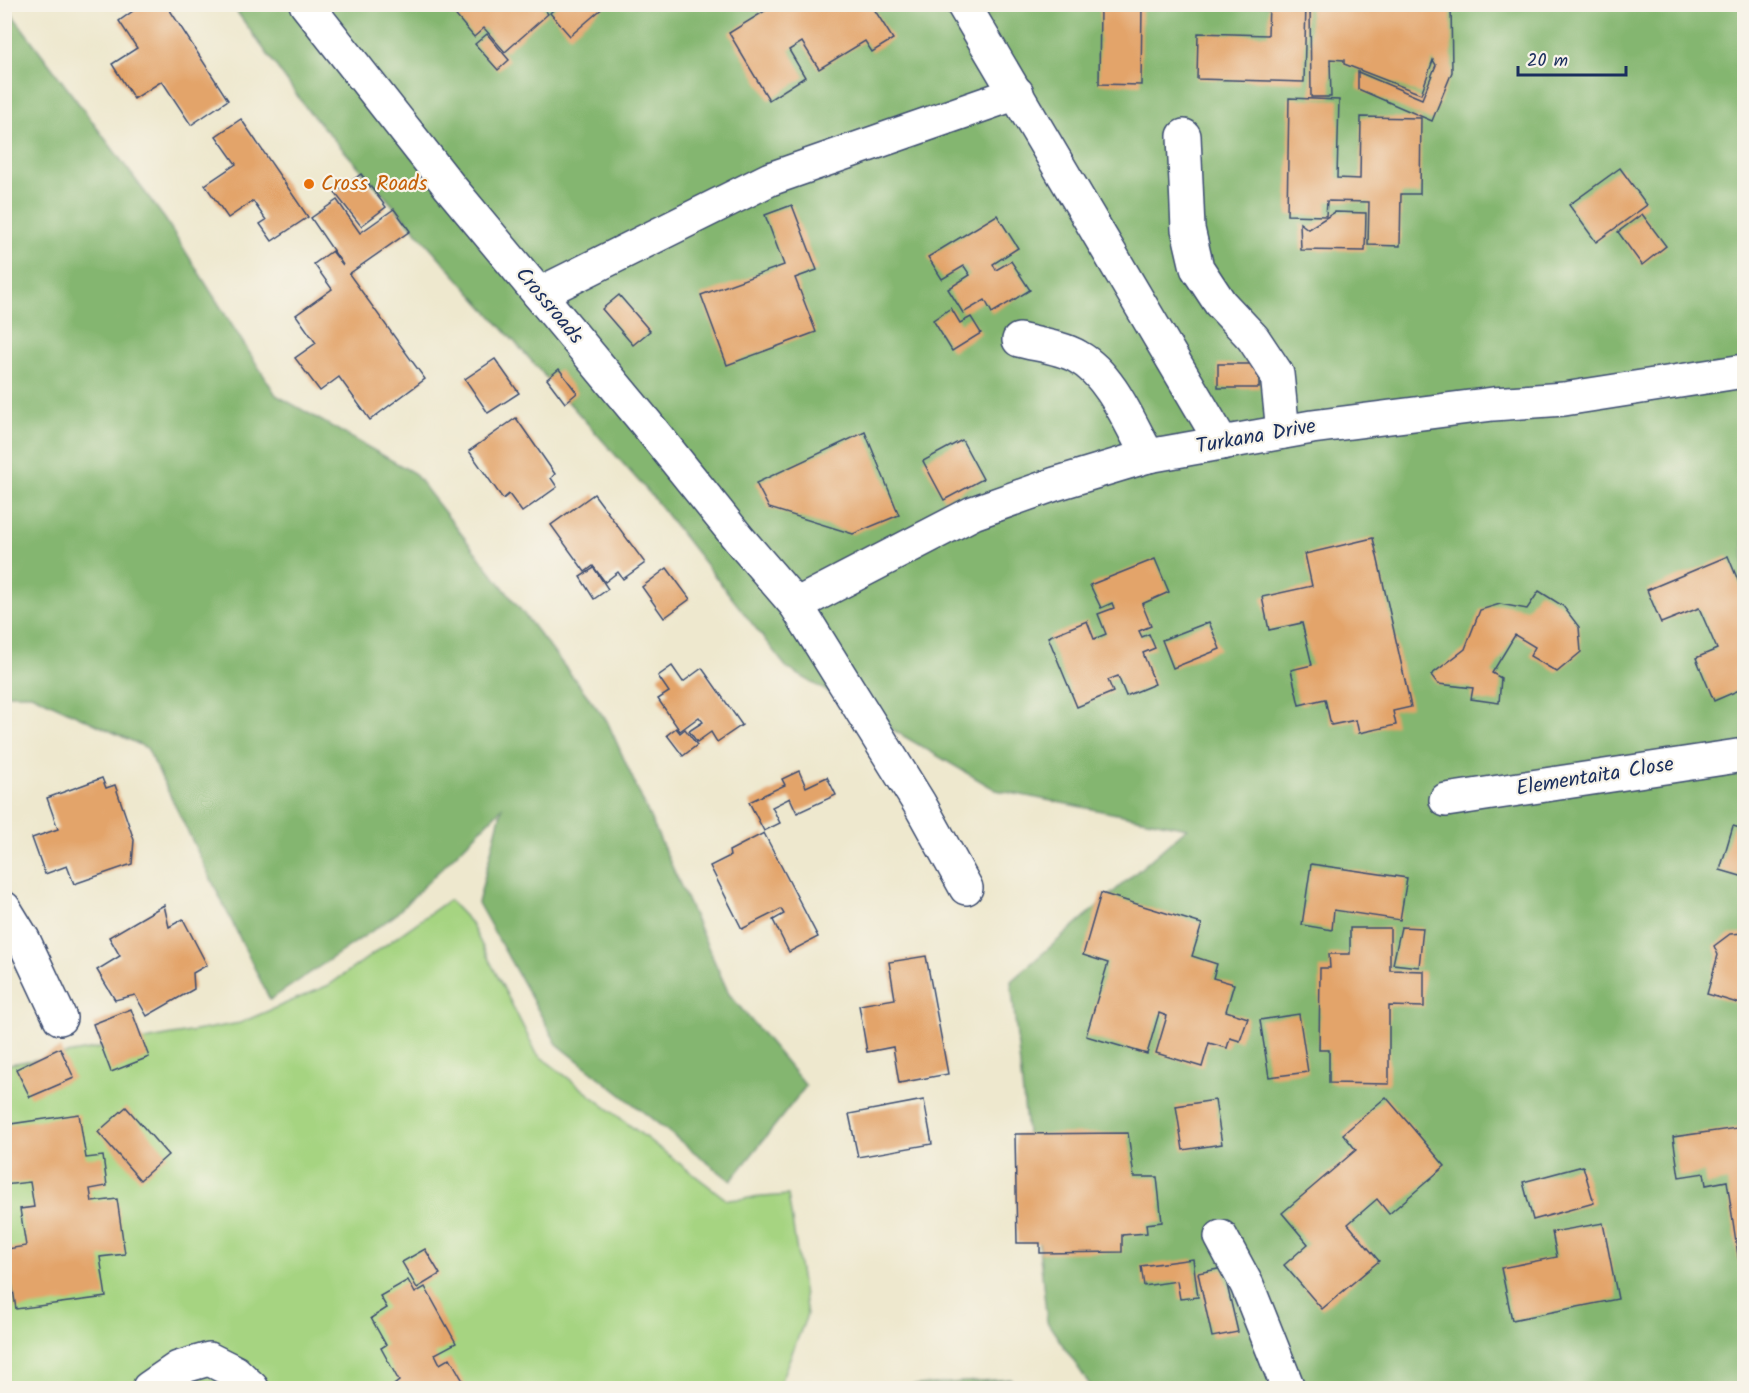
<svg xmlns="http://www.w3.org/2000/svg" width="1749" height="1393" font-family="Kalam,sans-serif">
	<rect width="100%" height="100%" fill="#f7f3e8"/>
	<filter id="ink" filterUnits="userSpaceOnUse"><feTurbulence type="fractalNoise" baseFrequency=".0167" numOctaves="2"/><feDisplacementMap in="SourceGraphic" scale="12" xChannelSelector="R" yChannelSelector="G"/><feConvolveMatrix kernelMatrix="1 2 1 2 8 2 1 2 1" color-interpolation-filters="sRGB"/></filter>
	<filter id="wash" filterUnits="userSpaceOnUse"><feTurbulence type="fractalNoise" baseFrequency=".008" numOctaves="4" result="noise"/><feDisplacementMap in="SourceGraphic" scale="24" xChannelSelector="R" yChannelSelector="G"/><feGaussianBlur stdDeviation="1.35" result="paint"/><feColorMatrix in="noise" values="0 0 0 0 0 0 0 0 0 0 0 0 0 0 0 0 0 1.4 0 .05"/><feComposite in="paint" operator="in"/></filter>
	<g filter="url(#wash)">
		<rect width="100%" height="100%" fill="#eee8ce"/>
		<path fill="#a6d481" stroke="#608270" stroke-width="1.5" d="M449 900 470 922 537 1054 727 1200 788 1195 807 1315 778 1388H5V1065L240 1023 329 985Z"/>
		<g fill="#84b66f" stroke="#507266" stroke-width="1.5">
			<path d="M5 5 165 219 276 395 414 473 607 721 729 994 806 1086 731 1181 557 1044 478 903 502 808 394 916 270 1000 147 748 31 694H5Z"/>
			<path d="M232 5H1744V1388H1092L1047 1322 1011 981 1187 828 996 790 787 668 652 496 307 109Z"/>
			<path d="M1011 1379 1012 1388H870Z"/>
		</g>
		<g id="blocks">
			<g fill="#e3a46b">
				<path d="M143 4H166L228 100 191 125 162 81 134 99 112 64 137 48 119 21Z"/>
				<path d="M446 4H541L548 14 505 52 484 28 474 37Z"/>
				<path d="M559 4H603L605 6 570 36 550 13Z"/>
				<path d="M776 4H881L874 9 893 39 872 52 865 41 819 69 802 42 789 50 805 77 769 100 729 33Z"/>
				<path d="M1100 4H1142L1141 85 1099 84Z"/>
				<path d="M1269 4H1306L1304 82 1197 79 1198 33 1268 35Z"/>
				<path d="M1310 4H1451L1452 72 1432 121 1358 89V72L1422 99 1436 65 1433 60 1421 94 1344 64V60L1330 59 1331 97H1311Z"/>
				<path d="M487 34 509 60 498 70 475 44Z"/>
				<path d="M1289 98 1339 100 1337 178 1360 179 1361 117 1421 118 1420 194H1401L1400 246 1368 245 1369 202 1327 201 1326 216 1287 215Z"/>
				<path d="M241 119 308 217 272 241 260 224 266 220 253 201 228 218 205 185 236 164 216 136Z"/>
				<path d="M1620 168 1647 205 1596 242 1569 205Z"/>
				<path d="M361 174 386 207 361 226 335 193Z"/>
				<path d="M337 200 360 233 394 209 410 231 349 274 425 379 370 420 339 377 320 391 295 358 316 343 296 315 332 289 314 264 332 251 343 265 311 218Z"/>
				<path d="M792 205 817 270 795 278 816 332 727 365 701 295 784 265 765 215Z"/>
				<path d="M1335 212 1366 213 1365 251 1301 250 1300 223 1308 229Z"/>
				<path d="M1642 214 1666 246 1642 265 1618 232Z"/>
				<path d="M997 215 1018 248 993 264 996 270 1011 261 1030 290 992 313 985 300 963 313 948 289 970 275 964 266 942 279 928 257Z"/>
				<path d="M619 295 650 331 633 345 602 309Z"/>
				<path d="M951 308 960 323 971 317 981 333 952 351 933 320Z"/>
				<path d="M495 359 519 393 488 413 465 379Z"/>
				<rect x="1218" y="364" width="41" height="24"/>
				<path d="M559 369 577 393 565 403 547 379Z"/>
				<path d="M516 418 555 474 551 478 557 487 522 512 509 494 503 499 469 451Z"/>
				<path d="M865 432 899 515 853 534 769 508 756 483Z"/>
				<path d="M962 440 983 479 944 500 923 461Z"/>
				<path d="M594 494 645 563 623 579 618 572 605 582 593 566 585 572 551 525Z"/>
				<path d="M1373 538 1411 707 1393 711 1396 725 1359 733 1356 720 1331 725 1325 699 1299 705 1291 670 1312 665 1302 623 1269 630 1262 597 1312 586 1305 554Z"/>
				<path d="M1728 556 1744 595V688L1714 701 1696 658 1717 649 1699 608 1661 623 1647 590Z"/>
				<path d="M1155 559 1169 592 1142 604 1151 626 1139 631 1142 637 1149 634 1155 648 1143 653 1155 684 1126 696 1118 676 1108 680 1113 692 1077 707 1048 637 1087 621 1094 639 1106 634 1098 614 1114 608 1112 603 1101 608 1090 585Z"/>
				<path d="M594 568 608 589 594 599 580 577Z"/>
				<path d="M667 568 690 599 664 618 642 587Z"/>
				<path d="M1539 591 1563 606 1579 627 1581 652 1557 672 1530 656 1535 647 1515 635 1492 673 1501 678 1499 703 1471 699 1473 688 1438 684 1431 675 1465 649 1480 610 1500 604 1527 609Z"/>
				<path d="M1209 622 1220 649 1173 668 1162 640Z"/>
				<path d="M672 666 683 682 702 668 742 725 717 742 711 732 697 742 689 731 703 722 699 717 680 731 658 699 669 692 658 676Z"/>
				<path d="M676 728 680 733 685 729 697 745 683 756 667 735Z"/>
				<path d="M799 771 806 787 827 777 836 795 797 813 790 798 772 807 780 823 764 831 749 802 785 785 782 779Z"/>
				<path d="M102 778 106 788 115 785 134 840 132 864 74 884 67 866 45 874 32 838 58 829 47 798Z"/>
				<path d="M1733 826 1744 829V877L1720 870Z"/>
				<path d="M764 833 818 937 789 952 773 920 784 914 781 909 742 929 710 866 730 856 729 851Z"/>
				<path d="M1311 864 1407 878 1400 920 1334 910 1332 930 1302 925Z"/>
				<path d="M1101 893 1202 924 1192 956 1217 964 1213 978 1234 984 1226 1011 1248 1018 1240 1041 1230 1038 1227 1048 1209 1043 1202 1067 1156 1053 1167 1016 1159 1013 1147 1054 1086 1036 1108 963 1083 955Z"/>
				<path d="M164 905 169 927 183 919 207 965 193 973 194 989 147 1016 135 995 115 1000 97 970 120 956 109 937Z"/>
				<path d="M1401 927 1423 928 1419 967 1393 964Z"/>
				<path d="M1350 928H1390V970L1424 971V1007L1389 1006V1084L1329 1083V1050H1319L1320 968H1330L1329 954H1350Z"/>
				<path d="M1744 933V1005L1707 994 1718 955 1714 946 1730 934Z"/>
				<path d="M926 956 948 1074 899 1083 893 1047 867 1052 859 1005 895 999 889 962Z"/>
				<path d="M131 1009 149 1057 111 1072 93 1024Z"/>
				<path d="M1299 1014 1308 1072 1269 1077 1260 1020Z"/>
				<path d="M60 1048 74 1078 30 1097 16 1069Z"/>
				<path d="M1386 1097 1445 1166 1389 1214 1377 1199 1348 1224 1379 1261 1322 1309 1284 1265 1308 1244 1282 1213 1356 1150 1343 1134Z"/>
				<path d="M924 1100 932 1144 858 1157 849 1114Z"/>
				<path d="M1215 1100 1222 1144 1183 1150 1176 1106Z"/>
				<path d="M126 1107 168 1155 140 1180 98 1132Z"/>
				<path d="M79 1114 86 1158 103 1156 107 1186 90 1189 92 1202 117 1199 125 1254 100 1257 106 1297 16 1309 7 1249 26 1246 20 1209 34 1207 30 1182 4 1185V1125Z"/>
				<path d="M1744 1127V1289H1743L1727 1181 1706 1185 1704 1173 1679 1177 1673 1137Z"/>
				<path d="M1128 1133 1134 1177H1157L1162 1222 1146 1224 1147 1233 1122 1235V1252L1040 1253V1243H1017L1015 1134Z"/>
				<path d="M1583 1166 1594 1203 1533 1220 1523 1182Z"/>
				<path d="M1603 1223 1618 1299 1512 1320 1501 1268 1557 1257 1552 1232Z"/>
				<path d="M425 1249 440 1274 417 1288 402 1262Z"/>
				<path d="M1193 1259 1198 1297 1180 1299 1177 1281 1144 1286 1141 1266Z"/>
				<path d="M1223 1268 1238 1332 1212 1337 1198 1273Z"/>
				<path d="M408 1280 415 1293 425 1287 456 1343 435 1354 440 1364 450 1358 467 1388H396L394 1385 399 1381 381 1348 386 1345 371 1318 387 1308 380 1296Z"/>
			</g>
		</g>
	</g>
	<g filter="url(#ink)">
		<use href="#blocks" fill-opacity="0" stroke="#3b4b6f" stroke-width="1.5"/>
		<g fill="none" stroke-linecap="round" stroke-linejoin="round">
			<g stroke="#3b4b6f" stroke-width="36">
				<g id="minor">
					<path d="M306 4 450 187 646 423 739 539 796 605 919 803 966 888"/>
					<path d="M963 4 1222 443"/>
					<path d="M1184 136 1188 229 1197 268 1220 303 1253 338 1277 374 1283 432"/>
					<path d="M539 294 770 179 1017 93"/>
					<path d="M1019 340C1038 345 1061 347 1078 357 1111 375 1130 424 1148 456"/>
					<path d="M796 605 973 513 1055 484 1148 456 1312 427 1493 404 1564 399 1744 371"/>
					<path d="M1446 800 1744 755"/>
					<path d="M4 908 23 939 60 1018"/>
					<path d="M1221 1237 1247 1285 1288 1388"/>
					<path d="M149 1388 178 1368 209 1359 235 1372 252 1388"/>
				</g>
			</g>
			<use href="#minor" stroke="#fff" stroke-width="33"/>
		</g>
	</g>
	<circle fill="#e8710a" stroke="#f7f3e8" stroke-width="2" cx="309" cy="184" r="6"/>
	<g text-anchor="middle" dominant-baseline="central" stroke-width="4.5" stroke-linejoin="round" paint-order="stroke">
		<g font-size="21" fill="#c56008" stroke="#f7f3e8" text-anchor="start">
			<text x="321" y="184">Cross Roads</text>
		</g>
		<g font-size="21" fill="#1b2f5e" stroke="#f7f3e8">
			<text transform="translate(549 306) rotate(50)">Crossroads</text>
			<text transform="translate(1256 437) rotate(-10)">Turkana Drive</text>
			<text transform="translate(1595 777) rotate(-9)">Elementaita Close</text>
		</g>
	</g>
	<rect width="1749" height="1393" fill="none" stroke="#f7f3e8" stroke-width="24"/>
	<path d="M1518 66v9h108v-9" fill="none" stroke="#1b2f5e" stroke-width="3"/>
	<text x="1527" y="66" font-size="18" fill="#1b2f5e" stroke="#f7f3e8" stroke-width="4.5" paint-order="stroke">20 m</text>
</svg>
